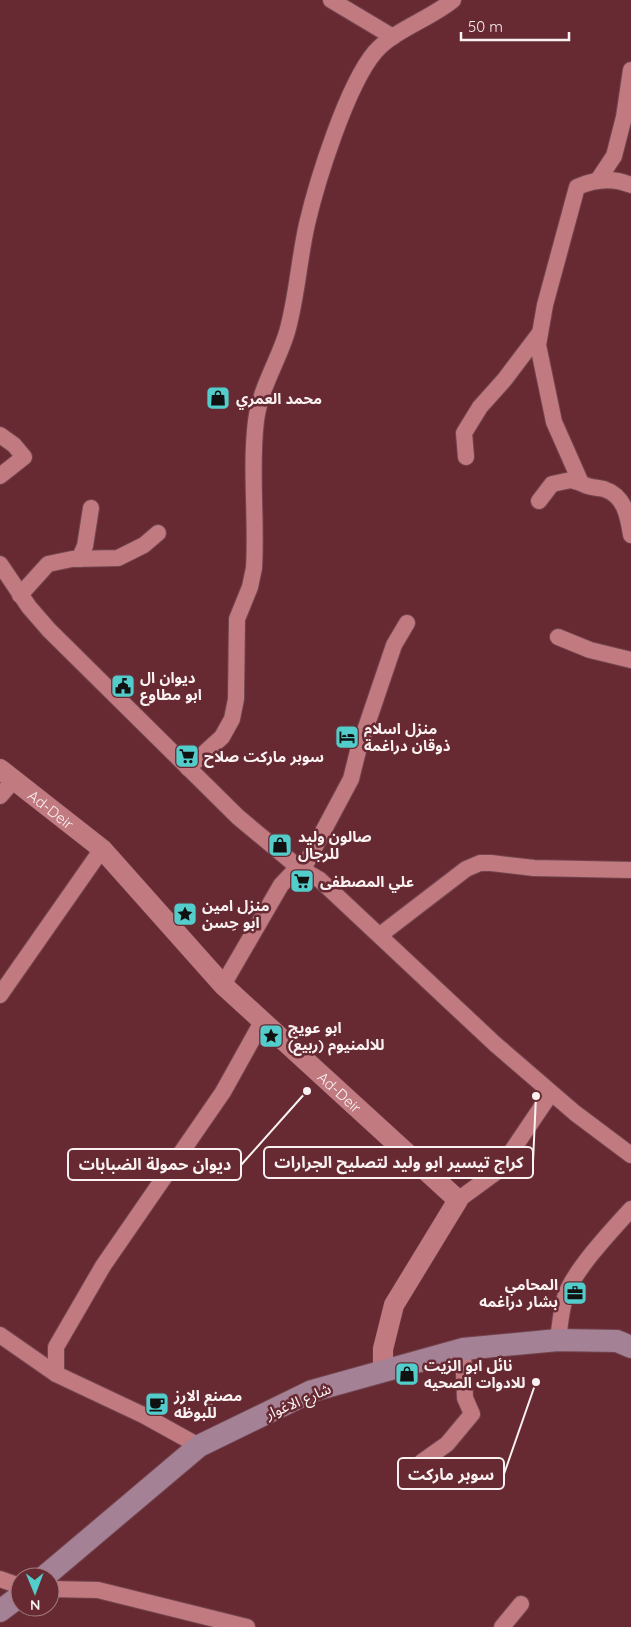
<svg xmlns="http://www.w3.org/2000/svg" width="631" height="1627" font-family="Quicksand,'Noto Sans Arabic',sans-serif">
	<rect width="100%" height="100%" fill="#672a33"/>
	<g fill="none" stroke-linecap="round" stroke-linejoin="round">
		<g stroke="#73454e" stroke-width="18">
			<g id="minor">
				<path d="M331 0 393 37"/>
				<path d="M598 180 614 156 624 117 631 70"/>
				<path d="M631 185C612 177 595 179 577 187L545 305 538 345 554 422 581 483C589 488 595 487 604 489 625 496 628 516 631 535"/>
				<path d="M0 435 14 445 24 457 0 476"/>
				<path d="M466 457 464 433 480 407 505 379 539 334"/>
				<path d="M539 501 552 484 571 480 581 483"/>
				<path d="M79 559 85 546 91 508"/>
				<path d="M0 564 29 607 49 630 238 817 298 867 320 880 495 1044 575 1113 631 1155"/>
				<path d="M20 595 48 564 72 559 118 558 144 545 158 533"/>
				<path d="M558 637 590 650 631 660"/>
				<path d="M188 768 222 737 232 719 236 699 237 619 250 587 254 568C257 519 250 469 256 421 260 388 278 362 287 332 297 297 299 259 307 224 317 181 347 85 375 52 394 30 430 19 453 0"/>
				<path d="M0 796 14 780"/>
				<path d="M303 869 351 779 358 751 394 645 407 623"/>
				<path d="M380 935 466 869 480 863H491L534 868 631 870"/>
				<path d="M223 985 281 885 298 867"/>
				<path d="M0 995 102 849"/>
				<path d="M458 1200 499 1170 551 1093"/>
				<path d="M0 1335 56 1374"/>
				<path d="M558 1340C560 1325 561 1309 566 1294 576 1268 612 1230 631 1209"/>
				<path d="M199 1446 143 1415 56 1374V1347L103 1266 223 1092 262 1022"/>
				<path d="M411 1473 423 1461 447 1444 472 1414 465 1398 463 1349"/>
				<path d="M0 1579 20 1586"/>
				<path d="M50 1589 98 1590 247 1627"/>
				<path d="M502 1627 521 1604"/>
			</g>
		</g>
		<g stroke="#73454e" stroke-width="21">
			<g id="tertiary">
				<path id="s1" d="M0 769 102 849 223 985 458 1200 394 1305 383 1349V1371"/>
			</g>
		</g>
		<g stroke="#73454e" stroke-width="24">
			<g id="secondary">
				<path d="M44 1577 199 1446 312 1391 463 1349 558 1340 617 1341 631 1347"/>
				<path d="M0 1611 20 1596"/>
			</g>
		</g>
		<use href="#minor" stroke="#c07a80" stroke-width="16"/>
		<use href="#tertiary" stroke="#c07a80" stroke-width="20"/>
		<use href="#secondary" stroke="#a58195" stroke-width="22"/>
	</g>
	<defs>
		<g id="shop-square" transform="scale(1.25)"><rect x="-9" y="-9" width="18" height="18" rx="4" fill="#53cdcb" stroke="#672a33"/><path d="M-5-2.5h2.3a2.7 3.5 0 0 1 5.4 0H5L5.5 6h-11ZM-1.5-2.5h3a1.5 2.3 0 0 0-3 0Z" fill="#111"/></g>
		<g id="civic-square" transform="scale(1.25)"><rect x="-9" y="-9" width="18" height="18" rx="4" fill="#53cdcb" stroke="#672a33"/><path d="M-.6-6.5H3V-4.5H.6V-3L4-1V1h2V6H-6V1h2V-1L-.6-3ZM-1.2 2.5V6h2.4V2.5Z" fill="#111"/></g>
		<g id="hotel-square" transform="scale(1.25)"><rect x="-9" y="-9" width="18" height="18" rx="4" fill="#53cdcb" stroke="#672a33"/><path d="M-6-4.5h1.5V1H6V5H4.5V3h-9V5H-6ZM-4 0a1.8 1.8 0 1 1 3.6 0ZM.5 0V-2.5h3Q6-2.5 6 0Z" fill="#111"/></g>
		<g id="supermarket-square" transform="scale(1.25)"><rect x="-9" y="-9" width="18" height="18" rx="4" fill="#53cdcb" stroke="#672a33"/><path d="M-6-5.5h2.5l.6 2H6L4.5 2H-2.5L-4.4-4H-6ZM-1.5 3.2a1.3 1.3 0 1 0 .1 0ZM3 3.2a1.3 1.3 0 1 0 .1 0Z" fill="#111"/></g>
		<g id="sight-square" transform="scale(1.25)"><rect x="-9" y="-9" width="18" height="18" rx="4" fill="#53cdcb" stroke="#672a33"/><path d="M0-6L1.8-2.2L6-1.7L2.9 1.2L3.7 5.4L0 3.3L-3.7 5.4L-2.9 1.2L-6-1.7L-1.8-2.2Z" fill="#111"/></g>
		<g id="office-square" transform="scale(1.25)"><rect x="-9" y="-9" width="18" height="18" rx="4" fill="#53cdcb" stroke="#672a33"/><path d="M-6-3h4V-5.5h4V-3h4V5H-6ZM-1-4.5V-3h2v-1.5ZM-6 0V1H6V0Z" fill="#111"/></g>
		<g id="cafe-square" transform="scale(1.25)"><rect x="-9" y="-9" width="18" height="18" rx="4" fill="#53cdcb" stroke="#672a33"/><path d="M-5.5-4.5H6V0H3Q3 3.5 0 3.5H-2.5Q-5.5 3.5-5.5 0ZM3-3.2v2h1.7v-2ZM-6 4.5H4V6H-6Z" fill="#111"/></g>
	</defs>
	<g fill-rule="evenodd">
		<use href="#shop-square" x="218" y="398"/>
		<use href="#civic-square" x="123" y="686"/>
		<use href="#hotel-square" x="347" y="737"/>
		<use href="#supermarket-square" x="187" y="756"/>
		<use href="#shop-square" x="280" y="845"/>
		<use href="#supermarket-square" x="302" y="881"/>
		<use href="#sight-square" x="185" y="914"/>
		<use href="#sight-square" x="271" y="1036"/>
		<use href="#office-square" x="575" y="1293"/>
		<use href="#shop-square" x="407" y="1374"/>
		<use href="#cafe-square" x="157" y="1404"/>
	</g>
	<g text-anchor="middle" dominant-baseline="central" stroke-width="5" stroke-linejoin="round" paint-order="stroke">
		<g font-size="15" font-weight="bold" fill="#faf2f2" stroke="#672a33" text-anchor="start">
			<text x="236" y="398">محمد العمري</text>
			<text x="140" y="677">ديوان ال<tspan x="140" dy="17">ابو مطاوع</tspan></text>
			<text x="364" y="728">منزل اسلام<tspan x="364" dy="17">ذوقان دراغمة</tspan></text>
			<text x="204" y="756">سوبر ماركت صلاح</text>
			<text x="298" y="836">صالون وليد<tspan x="298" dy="17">للرجال</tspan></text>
			<text x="320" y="881">علي المصطفى</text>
			<text x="202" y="905">منزل امين<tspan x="202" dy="17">ابو حِسن</tspan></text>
			<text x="288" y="1027">ابو عويج<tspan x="288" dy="17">للالمنيوم (ربيع)</tspan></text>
			<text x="558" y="1284" text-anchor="end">المحامي<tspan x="558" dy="17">بشار دراغمه</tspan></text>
			<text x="424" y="1365">نائل ابو الزيت<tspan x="424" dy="17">للادوات الصحيه</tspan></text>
			<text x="174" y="1395">مصنع الارز<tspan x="174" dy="17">للبوظه</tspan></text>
		</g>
		<g font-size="15" fill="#faf2f2" stroke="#672a33">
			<text stroke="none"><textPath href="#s1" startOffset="65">Ad-Deir</textPath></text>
			<text stroke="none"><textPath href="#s1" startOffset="470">Ad-Deir</textPath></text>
			<text transform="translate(298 1401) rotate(-23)">شارع الاغوار</text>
		</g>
	</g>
	<path fill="none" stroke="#faf2f2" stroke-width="2" d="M536 1096L533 1162M307 1091L241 1165M536 1382L504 1474"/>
	<g fill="#faf2f2" stroke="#672a33" stroke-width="2">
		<circle cx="536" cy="1096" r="5"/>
		<circle cx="307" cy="1091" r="5"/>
		<circle cx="536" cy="1382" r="5"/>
	</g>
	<g fill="#672a33" stroke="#faf2f2" stroke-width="2">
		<rect x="264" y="1147" width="269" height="31" rx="5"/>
		<rect x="68" y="1149" width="173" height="31" rx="5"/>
		<rect x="398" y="1458" width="106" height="31" rx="5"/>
	</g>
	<g font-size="16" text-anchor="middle" font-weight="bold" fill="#faf2f2">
		<text x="399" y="1168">كراج تيسير ابو وليد لتصليح الجرارات</text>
		<text x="155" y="1170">ديوان حمولة الضبابات</text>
		<text x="451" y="1480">سوبر ماركت</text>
	</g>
	<g transform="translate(35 1592) rotate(179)"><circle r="24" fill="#672a33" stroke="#a27a7f"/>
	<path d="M0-4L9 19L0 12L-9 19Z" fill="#53cdcb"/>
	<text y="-8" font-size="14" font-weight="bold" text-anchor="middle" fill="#faf2f2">N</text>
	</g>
	<path d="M461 32v8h108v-8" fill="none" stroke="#faf2f2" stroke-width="2.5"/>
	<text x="468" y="32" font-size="15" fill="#faf2f2" stroke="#672a33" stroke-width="4" paint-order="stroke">50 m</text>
</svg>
